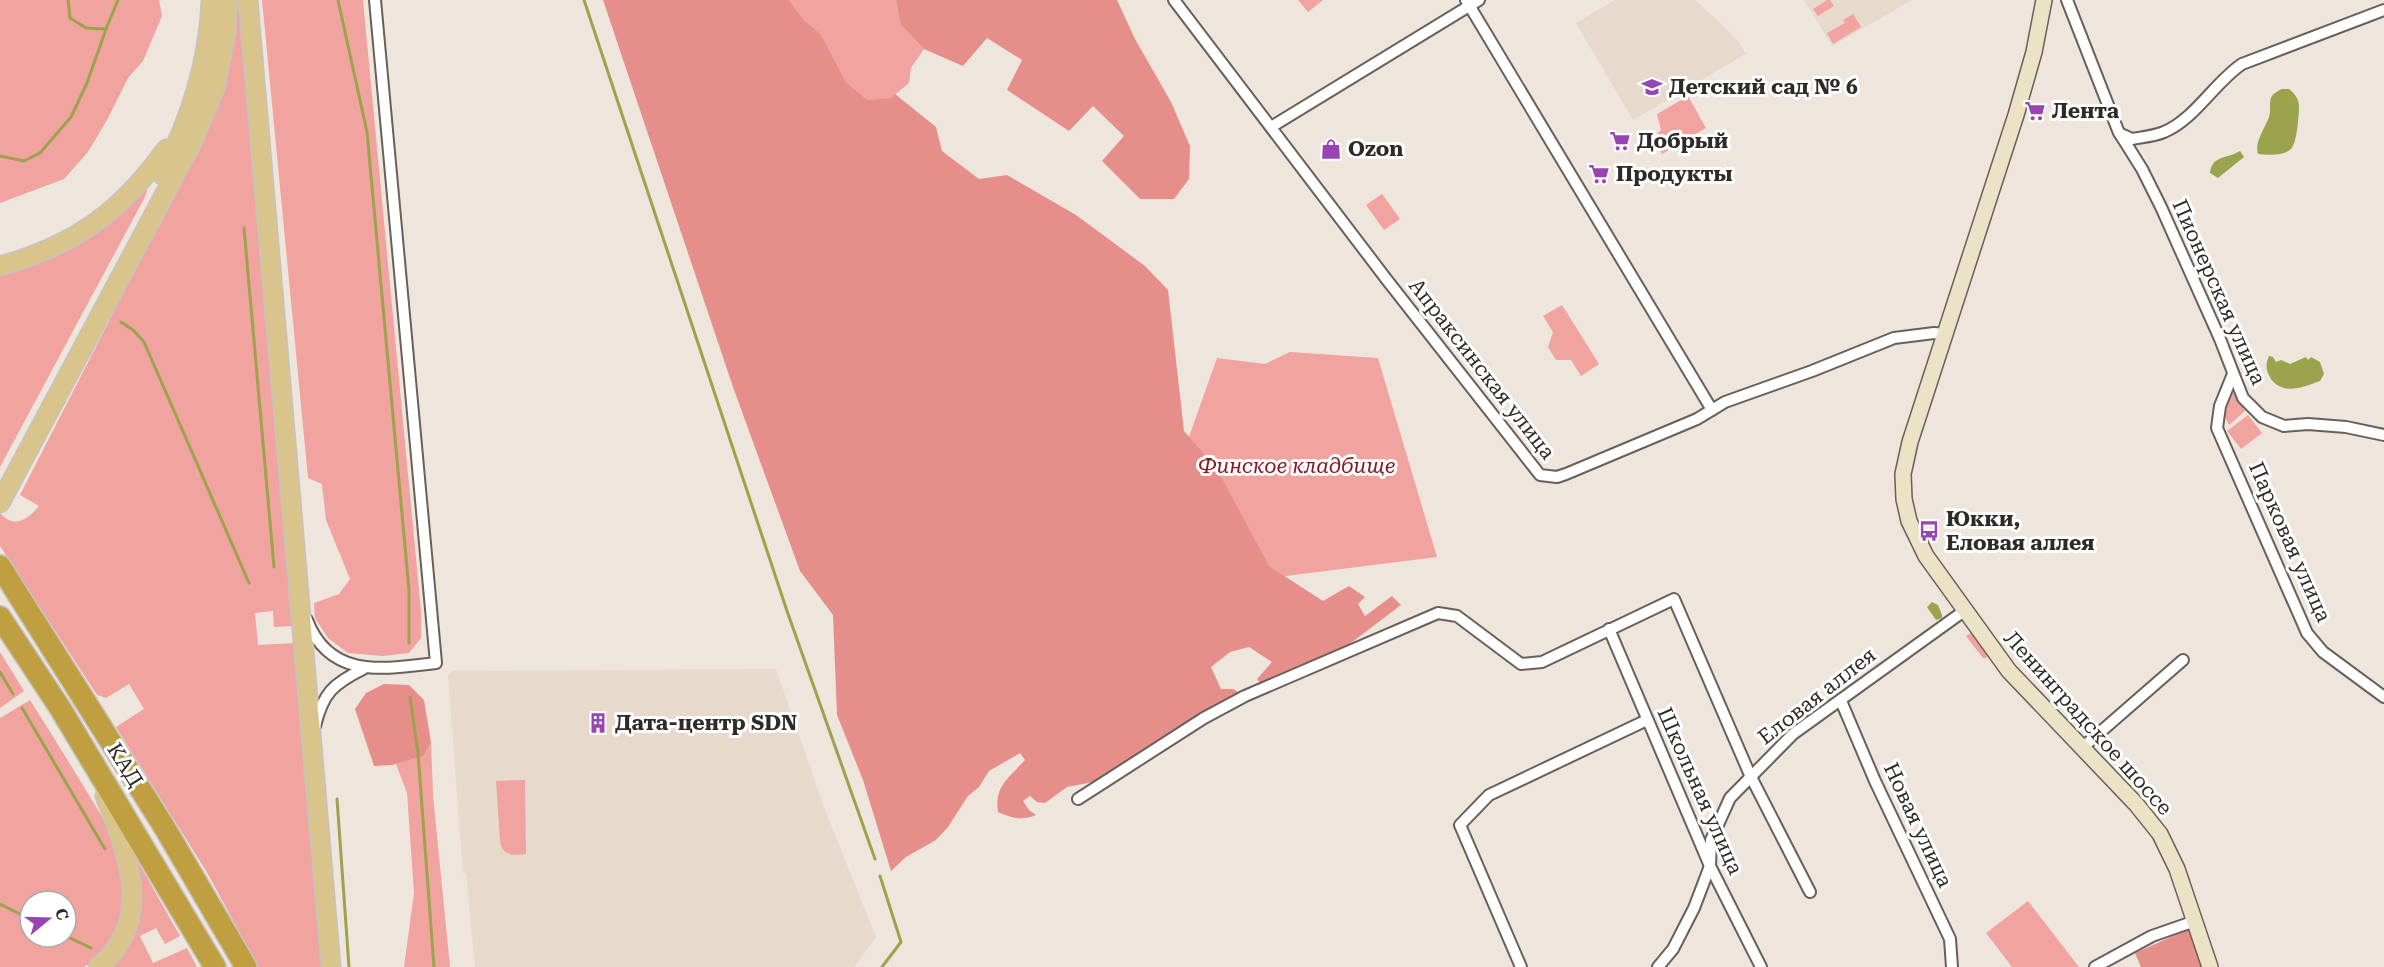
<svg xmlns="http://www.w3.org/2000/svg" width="2384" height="967" font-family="'Roboto Serif',serif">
	<rect width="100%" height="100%" fill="#eee5dd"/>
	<g fill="#e7d9cb">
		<path d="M1615 0H1695L1736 38 1746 54 1633 120 1576 23Z"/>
		<path d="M1804 0H1912L1832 46Z"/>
		<path d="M776 669 825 810 876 937 854 967H475L466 873H463L448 675 453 671Z"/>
	</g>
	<g fill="#f1a49f" fill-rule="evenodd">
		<path d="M0 0H159L162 16 143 61 128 78 107 120 88 152 64 179 0 203Z"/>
		<path d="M236 0H242L293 626 274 627 273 611 255 613 258 645 296 643 323 967H258L208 874 116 727 144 709 129 684 106 698 97 695 0 546V513C14 529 27 520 39 506L20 495 212 120 225 80 234 41Z"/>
		<path d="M262 0H363L421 611V638L409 653 383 656 348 653 328 638 315 618 314 603 339 594 350 579 326 520 322 484 308 478Z"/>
		<path d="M789 0H896L900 24 924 49 911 68 909 83 891 98 867 101 846 82 821 34 804 20Z"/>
		<path d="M1298 0H1323L1308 12Z"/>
		<path d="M1827 0H1830L1834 6 1818 16 1813 9Z"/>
		<path d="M1853 14 1861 27 1833 44 1827 33 1845 23 1843 20Z"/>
		<path d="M1688 96 1706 128 1662 154 1653 138 1661 130 1657 114Z"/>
		<path d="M148 188 145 197 0 467V276C57 261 106 229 148 188Z"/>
		<path d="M1382 194 1400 219 1384 230 1366 205Z"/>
		<path d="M1562 305 1599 364 1581 376 1571 360H1556L1548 347 1553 332 1543 316Z"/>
		<path d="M1290 352 1378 358 1437 557 1198 587 1180 462 1217 358 1265 364Z"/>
		<path d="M2233 393 2245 411 2229 425 2224 415Z"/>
		<path d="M2248 415 2262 433 2241 449 2227 431Z"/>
		<path d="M1971 633 1978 638 1987 656 1986 658H1983L1966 636Z"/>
		<path d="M0 652 24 691 0 708Z"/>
		<path d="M30 700C47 727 64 754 81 782 93 802 107 823 117 846 134 888 126 944 84 967H0V718ZM30 901H66V937H30Z"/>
		<path d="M431 742 433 795 450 967H404L414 893 407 793 396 764 424 756Z"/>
		<path d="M525 780 526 854C514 855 503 857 500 842L496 781Z"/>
		<path d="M137 860 180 936 165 944 156 928 140 936 153 963 187 948 197 967H110C142 929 146 908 137 860Z"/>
		<path d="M2028 901 2079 967H2012L1986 933Z"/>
	</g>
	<g fill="#e68e89">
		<path d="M603 0H789L804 20 821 34 846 82 867 100 891 98 895 94 936 127 942 151 979 179 1007 175 1076 215 1145 266 1168 290 1184 431 1217 469 1269 566 1323 601 1349 586 1365 597 1358 604 1365 616 1392 596 1401 605 1343 649 1260 683 1257 679 1272 662 1249 647 1230 652 1211 667 1221 689H1233L1240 693 1198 716 1093 782 1067 787 1045 803 1037 802 1030 796 1023 801 1029 810 1036 815C1022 821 1011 818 998 812 994 786 1009 778 1025 760L1020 753 989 771 979 787 968 796 948 827 936 840 906 857 891 871 863 780 837 715 833 615 800 571 733 387Z"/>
		<path d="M896 0H1117L1135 39 1171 102 1190 146 1189 179 1174 199H1140L1102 161 1124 136 1093 106 1069 131 1007 90 1022 60 987 38 963 66 924 49 900 24Z"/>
		<path d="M384 684 409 685 424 700 431 742 424 756 392 765 374 766 355 709 366 693Z"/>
		<path d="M2189 929 2202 967H2141L2135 953Z"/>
	</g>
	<g fill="#9da24d">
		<path d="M2282 89H2289C2294 93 2299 99 2299 106 2299 115 2297 143 2291 149 2284 156 2268 155 2258 154 2254 143 2265 128 2269 117 2271 111 2269 103 2271 98 2273 93 2278 91 2282 89Z"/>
		<path d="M2240 151 2244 157 2218 178 2210 173C2212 155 2227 159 2240 151Z"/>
		<path d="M2269 356 2273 357 2276 362 2281 360 2290 364 2306 357 2308 360 2311 357 2320 362 2324 374 2320 381C2303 387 2284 396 2271 379 2266 371 2265 365 2269 356Z"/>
		<path d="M1932 602 1938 605 1942 615V618L1936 620 1927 607Z"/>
	</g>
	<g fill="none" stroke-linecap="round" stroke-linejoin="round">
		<g stroke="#9da24d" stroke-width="3">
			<path d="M338 0 367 132 409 590V643"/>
			<path d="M584 0 787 611 875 859"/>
			<path d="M106 29 118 0"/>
			<path d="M0 156 24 161 40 153 71 117 87 83 106 29 86 28 70 18 68 0"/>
			<path d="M244 228 274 567"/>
			<path d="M121 322 133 330 144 342 249 583"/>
			<path d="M0 672 13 694"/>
			<path d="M410 697 418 753 434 967"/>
			<path d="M22 708 105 849"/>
			<path d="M337 799 349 967"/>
			<path d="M880 876 901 942 882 967"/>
			<path d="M0 904 30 919"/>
			<path d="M66 936 91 948"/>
		</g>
		<g stroke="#686059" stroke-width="14">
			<g id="street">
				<path d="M1174 0 1387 280 1540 475 1557 477 1566 474 1697 419 1725 402 1812 371 1894 338 1934 333 1944 334"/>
				<path d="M1466 0 1712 410"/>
				<path d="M2067 0 2119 133 2132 139C2143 137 2155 136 2164 132 2194 120 2215 82 2242 64L2384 10"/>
				<path d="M1271 127 1479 0"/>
				<path d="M2120 134 2142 169 2161 207 2220 339 2243 398 2262 417 2284 426 2308 424 2346 427 2384 435"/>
				<path d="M2233 374 2220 406 2217 428 2307 633 2323 652 2384 697"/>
				<path d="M307 620C330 680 384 669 436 663L375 0"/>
				<path d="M1609 629 1710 866 1761 967"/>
				<path d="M1841 701 1875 781 1950 939 1952 967"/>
				<path d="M315 726C323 693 333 684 363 669"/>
				<path d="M2082 748 2183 660"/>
				<path d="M1078 799 1204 718 1245 696 1438 613 1457 616 1521 664 1542 662 1674 599 1750 775 1810 892"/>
				<path d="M1521 967 1460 825 1489 795 1647 720"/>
				<path d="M1658 967 1673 949 1694 908 1710 866 1711 840 1730 798 1793 734 1964 611"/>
				<path d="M2095 967 2152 936 2195 921"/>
			</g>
		</g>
		<g stroke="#686059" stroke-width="18">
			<path id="secondary" d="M2044 0 2034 52 2016 115 1910 442 1903 474 1904 499 1909 521 1926 556 2009 671 2136 804 2160 834 2177 869 2210 967"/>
		</g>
		<g stroke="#c4c3c3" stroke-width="21">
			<g id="primary">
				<path d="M248 0 331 967"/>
				<path d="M162 175C190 120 209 61 211 0"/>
				<path d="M0 266C75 245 121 212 166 149"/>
				<path d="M0 503 192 143 215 88 226 34 228 0"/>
				<path d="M98 967C156 920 127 853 105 796"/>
			</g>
		</g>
		<g stroke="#c4c3c3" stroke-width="24">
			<g id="highway">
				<path d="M0 566 163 825 246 967"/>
				<path d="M0 617 60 708 215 967"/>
			</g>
		</g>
		<use href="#street" stroke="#fff" stroke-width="10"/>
		<use href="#secondary" stroke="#ece2c6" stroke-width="15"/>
		<use href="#primary" stroke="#d9c58c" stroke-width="18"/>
		<use href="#highway" stroke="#c09f40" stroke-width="21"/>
	</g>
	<defs>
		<g id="school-bare" transform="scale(1.62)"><path d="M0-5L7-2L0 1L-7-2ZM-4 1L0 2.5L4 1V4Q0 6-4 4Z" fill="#9844b2" stroke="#fff" stroke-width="2.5" paint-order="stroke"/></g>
		<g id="supermarket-bare" transform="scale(1.62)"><path d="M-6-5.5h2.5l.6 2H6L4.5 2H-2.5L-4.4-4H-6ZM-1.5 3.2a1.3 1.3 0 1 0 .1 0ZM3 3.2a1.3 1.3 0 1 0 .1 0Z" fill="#9844b2" stroke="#fff" stroke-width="2.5" paint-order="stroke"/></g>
		<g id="shop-bare" transform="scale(1.62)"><path d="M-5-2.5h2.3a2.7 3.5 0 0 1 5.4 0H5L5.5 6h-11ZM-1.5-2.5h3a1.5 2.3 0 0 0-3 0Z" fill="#9844b2" stroke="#fff" stroke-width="2.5" paint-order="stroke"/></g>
		<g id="bus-bare" transform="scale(1.62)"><path d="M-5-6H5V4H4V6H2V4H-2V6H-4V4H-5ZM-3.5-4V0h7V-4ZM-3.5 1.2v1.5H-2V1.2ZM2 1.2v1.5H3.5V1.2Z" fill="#9844b2" stroke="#fff" stroke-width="2.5" paint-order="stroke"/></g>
		<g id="building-bare" transform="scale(1.62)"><path d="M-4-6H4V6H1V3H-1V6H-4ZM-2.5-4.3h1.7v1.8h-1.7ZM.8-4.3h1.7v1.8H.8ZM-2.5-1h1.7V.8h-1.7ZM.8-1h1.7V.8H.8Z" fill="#9844b2" stroke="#fff" stroke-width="2.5" paint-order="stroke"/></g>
	</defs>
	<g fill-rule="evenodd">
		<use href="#school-bare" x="1652" y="87"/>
		<use href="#supermarket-bare" x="2035" y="111"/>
		<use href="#supermarket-bare" x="1620" y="141"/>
		<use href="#shop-bare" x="1331" y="149"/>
		<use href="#supermarket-bare" x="1599" y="174"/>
		<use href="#bus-bare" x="1929" y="531"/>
		<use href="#building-bare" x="598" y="723"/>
	</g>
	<g text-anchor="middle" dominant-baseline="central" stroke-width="6" stroke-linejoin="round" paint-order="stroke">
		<g font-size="21" font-weight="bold" fill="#2d2a27" stroke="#fff" text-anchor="start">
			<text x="1669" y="87">Детский сад № 6</text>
			<text x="2052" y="111">Лента</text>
			<text x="1637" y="141">Добрый</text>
			<text x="1348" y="149">Ozon</text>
			<text x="1616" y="174">Продукты</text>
			<text x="1946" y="519">Юкки,<tspan x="1946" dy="24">Еловая аллея</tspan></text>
			<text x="615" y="723">Дата-центр SDN</text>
		</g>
		<g font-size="21" fill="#2d2a27" stroke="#fff">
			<text transform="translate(2219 292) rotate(66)">Пионерская улица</text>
			<text transform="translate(1482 369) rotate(52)">Апраксинская улица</text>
			<text transform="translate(2290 542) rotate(66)">Парковая улица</text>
			<text transform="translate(1817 696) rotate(-38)">Еловая аллея</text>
			<text transform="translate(2088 723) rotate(48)">Ленинградское шоссе</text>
			<text transform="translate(125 765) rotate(58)">КАД</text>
			<text transform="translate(1700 791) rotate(66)">Школьная улица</text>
			<text transform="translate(1918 825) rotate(65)">Новая улица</text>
		</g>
		<g font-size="21" font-style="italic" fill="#81191f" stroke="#fff">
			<text x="1297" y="466">Финское кладбище</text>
		</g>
	</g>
	<g transform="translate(48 919) rotate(71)"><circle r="28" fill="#ffffff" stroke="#abaaa9" stroke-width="1.5"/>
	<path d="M0-4.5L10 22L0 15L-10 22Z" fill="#9844b2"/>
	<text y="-9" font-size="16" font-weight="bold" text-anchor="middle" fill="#2d2a27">С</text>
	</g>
</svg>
